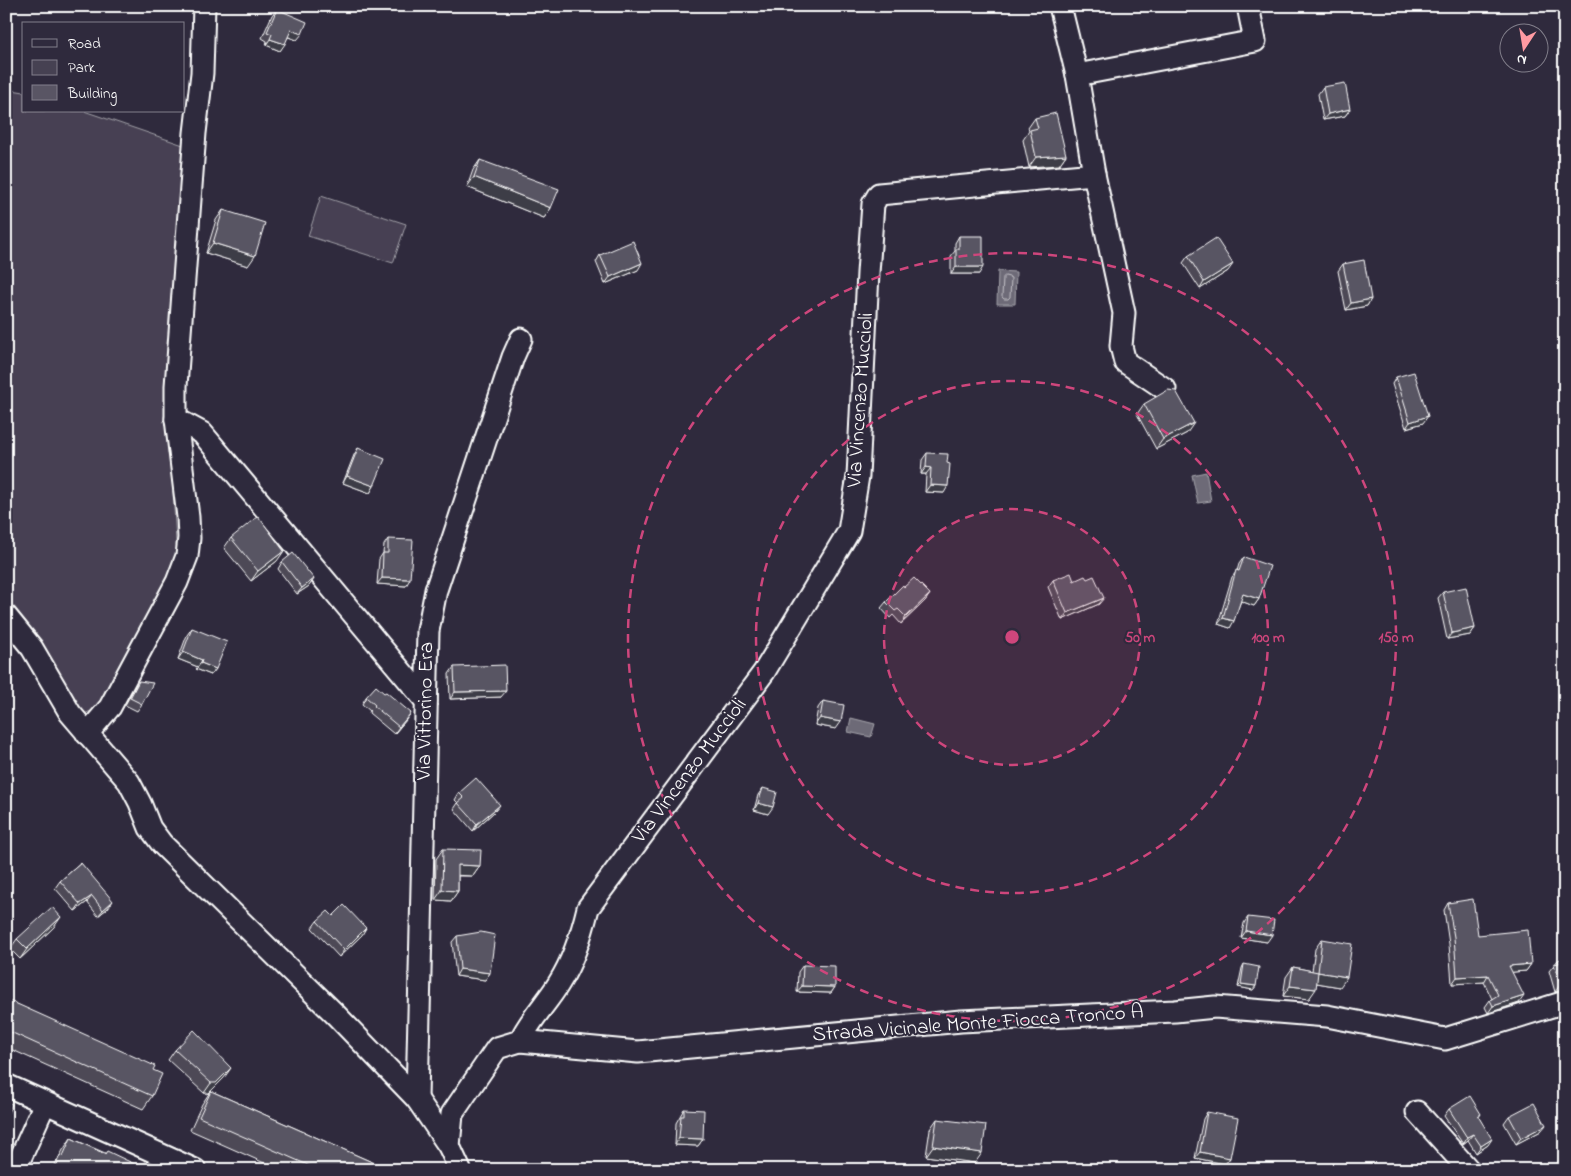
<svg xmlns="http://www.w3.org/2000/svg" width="1571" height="1176" font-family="'Indie Flower',sans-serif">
	<rect width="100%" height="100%" fill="#2f2a3d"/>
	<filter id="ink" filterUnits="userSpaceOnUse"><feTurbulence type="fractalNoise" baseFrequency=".02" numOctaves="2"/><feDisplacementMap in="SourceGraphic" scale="10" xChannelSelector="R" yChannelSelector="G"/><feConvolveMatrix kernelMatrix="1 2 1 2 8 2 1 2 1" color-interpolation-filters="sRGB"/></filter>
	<g filter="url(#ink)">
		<g fill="#464152" stroke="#a2a0a8">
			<path d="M6 89 24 92V111H84L189 147 168 407 177 559 112 701 78 717 6 618Z"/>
			<path d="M321 196 406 224 393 263 308 236Z"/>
		</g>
		<g fill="#6d6a77" stroke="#a7a6ad">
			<path d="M998 271 1016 272 1015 304H997Z"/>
			<path d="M1206 472 1211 501 1198 503 1192 475Z"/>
			<path d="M851 718 875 724 871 737 848 732Z"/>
		</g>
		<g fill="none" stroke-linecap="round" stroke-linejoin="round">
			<path stroke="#c5c3c9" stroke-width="1" d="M1005 276 1009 277 1011 278 1010 297 1008 299H1004L1002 297 1003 278Z"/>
			<g stroke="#fff" stroke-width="25">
				<g id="minor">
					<path d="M1060 6 1077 75"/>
					<path d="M1094 174 1124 313 1121 346 1125 362 1165 389"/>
					<path d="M176 419 202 433 426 701"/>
					<path d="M6 616 32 648 70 713 129 782 140 803 150 828 162 844 336 1015 417 1099 449 1146 460 1170"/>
					<path d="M87 734 110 707 177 582 187 556 189 538 188 517 176 419V386L195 133 202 73 204 6"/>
					<path d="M520 1041C530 1019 547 1003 559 983 573 961 582 933 588 908L764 672 849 531 858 476 868 273 873 204 879 194 1094 174 1077 75 1255 41 1248 6"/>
					<path d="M6 1085 195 1170"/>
					<path d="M417 1099 428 631 436 590 513 357 521 339"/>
					<path d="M1417 1112 1469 1170"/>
					<path d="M449 1146 452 1114 497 1048 520 1041 638 1052 961 1021 1175 1011 1215 1007 1327 1016 1445 1039 1565 1002"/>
					<path d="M15 1170 45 1103"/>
				</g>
			</g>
			<use href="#minor" stroke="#2f2a3d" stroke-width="21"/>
		</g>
		<g fill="#4d4956" stroke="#fff">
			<path d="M277 9 297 40 288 37 280 51 266 45 267 41 262 38 272 15Z"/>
			<path d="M1323 87 1350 109 1345 116 1323 120 1318 94Z"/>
			<path d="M1035 118 1066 155 1059 165 1029 167 1023 140 1029 131 1028 128Z"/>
			<path d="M480 160 551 208 544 218 467 187 473 170Z"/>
			<path d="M223 210 248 266 206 253 216 220Z"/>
			<path d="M959 236 979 274H951V256L955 251V243Z"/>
			<path d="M600 255 638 270 605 284 596 262Z"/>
			<path d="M1188 256 1228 271 1200 289 1183 263Z"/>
			<path d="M1343 264 1371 299 1367 306 1346 310 1338 271Z"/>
			<path d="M1396 377 1423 423 1406 428 1392 384Z"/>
			<path d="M1144 404 1187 433 1156 449 1137 414Z"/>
			<path d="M358 448 374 486 370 493 343 483 354 455Z"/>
			<path d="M927 453 944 493 925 492 926 474H921L922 460Z"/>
			<path d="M231 538 277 561 251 581 224 548Z"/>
			<path d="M388 539 406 586 377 584 379 559 383 553 384 545Z"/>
			<path d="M1244 557 1259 599 1254 606 1241 601 1230 628 1218 624 1232 577 1237 571 1239 564Z"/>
			<path d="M282 562 314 579 309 586 297 594 278 569Z"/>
			<path d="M1053 580 1074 581 1099 604 1062 620 1048 587Z"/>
			<path d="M904 587 930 594 925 601 901 624 893 615 890 618 881 608 886 602Z"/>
			<path d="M1443 592 1475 628 1470 635 1447 639 1438 598Z"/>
			<path d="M192 628 216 669 211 675 196 669 198 667 178 659 187 635Z"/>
			<path d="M454 667 501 697 450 699 449 674Z"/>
			<path d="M139 681 142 704 137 711 125 705 135 687Z"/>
			<path d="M366 697 406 720 394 734 369 713 370 711 362 704Z"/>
			<path d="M823 701 836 729 815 725 818 708Z"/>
			<path d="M763 788 768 814 754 810 758 795Z"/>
			<path d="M459 793 495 811 473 831 454 809 458 803 455 800Z"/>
			<path d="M443 849 480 866 473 876H458V891L451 901 435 900 436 859Z"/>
			<path d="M81 863 108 908 98 916 87 902 75 911 55 888 60 881Z"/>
			<path d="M1448 903 1478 935 1531 964 1526 971 1512 972 1519 1003 1488 1013 1485 1007 1490 1000 1492 999 1484 982 1452 984 1449 944 1444 910Z"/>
			<path d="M1248 917 1267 942 1241 938 1244 923Z"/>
			<path d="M317 921 362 935 339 957 312 928Z"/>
			<path d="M54 927 20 959 10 949 17 939Z"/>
			<path d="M457 936 490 973 485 980 456 976 452 942Z"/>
			<path d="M1322 939 1340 987 1317 983 1309 999 1283 996 1286 977 1293 967 1312 971 1315 949Z"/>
			<path d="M1565 958V990L1555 992 1549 971 1558 960Z"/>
			<path d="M1244 964 1256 986 1253 990 1238 987 1242 968Z"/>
			<path d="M803 965 835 987 831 993 797 992 798 972Z"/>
			<path d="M6 999 153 1070 152 1096 143 1109 6 1047Z"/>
			<path d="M175 1050 224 1078 211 1091 390 1170H280L190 1130 202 1104 210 1092 209 1093H204L168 1060Z"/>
			<path d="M684 1109 703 1139 698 1146 675 1145 676 1123Z"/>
			<path d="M1449 1109 1481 1114 1479 1117 1488 1145 1476 1153 1468 1140 1463 1144 1444 1116Z"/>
			<path d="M1207 1112 1230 1158 1225 1164 1195 1158 1203 1119Z"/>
			<path d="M1509 1116 1541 1131 1516 1144 1504 1123Z"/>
			<path d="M937 1119 975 1163 926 1156 930 1129Z"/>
			<path d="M71 1138 105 1153 147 1170H51L60 1156 63 1150Z"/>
		</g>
		<g fill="#3e3c46" stroke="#fff">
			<path d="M291 30 302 34 297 40 286 36Z"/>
			<path d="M270 39 285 44 280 51 266 45Z"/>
			<path d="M1350 109 1345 116 1323 120 1328 114Z"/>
			<path d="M1066 155 1059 165 1029 167 1036 157Z"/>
			<path d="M474 177 551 208 544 218 467 187Z"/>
			<path d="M213 243 255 256 248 266 206 253Z"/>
			<path d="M642 263 638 270 605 284 610 277Z"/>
			<path d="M1233 264 1228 271 1200 289 1204 282Z"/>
			<path d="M956 267H983L979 274H951Z"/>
			<path d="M1371 299 1367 306 1346 310 1351 303Z"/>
			<path d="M1428 416 1423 423 1406 428 1410 422Z"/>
			<path d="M1194 423 1187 433 1156 449 1163 439Z"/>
			<path d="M926 467 931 468 926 474H921Z"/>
			<path d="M347 476 374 486 370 493 343 483Z"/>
			<path d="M930 485 948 486 944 493 925 492Z"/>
			<path d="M284 551 277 561 251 581 258 571Z"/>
			<path d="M382 578 410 579 406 586 377 584Z"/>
			<path d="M314 579 309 586 297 594 302 588Z"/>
			<path d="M930 594 925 601 901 624 906 617Z"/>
			<path d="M1243 594 1259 599 1254 606 1238 600Z"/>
			<path d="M1104 598 1099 604 1062 620 1067 613Z"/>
			<path d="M1223 618 1234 621 1230 628 1218 624Z"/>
			<path d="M1475 628 1470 635 1447 639 1452 633Z"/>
			<path d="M183 652 202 660 198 667 178 659Z"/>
			<path d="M201 663 216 669 211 675 196 669Z"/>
			<path d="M506 691 501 697 450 699 455 692Z"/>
			<path d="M411 713 406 720 394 734 399 727Z"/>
			<path d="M820 718 841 722 836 729 815 725Z"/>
			<path d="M758 803 773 807 768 814 754 810Z"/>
			<path d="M500 805 495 811 473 831 477 824Z"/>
			<path d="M458 865 480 866 473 876 451 875Z"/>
			<path d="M442 890 458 891 451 901 435 900Z"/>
			<path d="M92 896 87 902 75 911 80 904Z"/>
			<path d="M113 901 108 908 98 916 103 910Z"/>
			<path d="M61 917 54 927 20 959 27 949Z"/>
			<path d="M366 928 362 935 339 957 344 950Z"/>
			<path d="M1246 931 1272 935 1267 942 1241 938Z"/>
			<path d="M1531 964 1526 971 1504 973 1509 966Z"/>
			<path d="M460 969 490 973 485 980 456 976Z"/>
			<path d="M1318 972 1347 977 1340 987 1311 982Z"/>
			<path d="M1488 975 1484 982 1452 984 1457 977Z"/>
			<path d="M1241 984 1256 986 1253 990 1238 987Z"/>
			<path d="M1565 984V990L1555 992 1560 985Z"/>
			<path d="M802 986 835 987 831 993 797 992Z"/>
			<path d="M1290 986 1316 989 1309 999 1283 996Z"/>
			<path d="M1524 996 1519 1003 1488 1013 1493 1006Z"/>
			<path d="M231 1068 224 1078 209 1093H204L211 1083Z"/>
			<path d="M1546 1125 1541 1131 1516 1144 1521 1138Z"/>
			<path d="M1473 1134 1468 1140 1463 1144 1467 1137Z"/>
			<path d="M679 1138 703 1139 698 1146 675 1145Z"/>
			<path d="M1492 1139 1488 1145 1476 1153 1481 1146Z"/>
			<path d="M933 1146 982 1153 975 1163 926 1156Z"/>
			<path d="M1200 1152 1230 1158 1225 1164 1195 1158Z"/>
		</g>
		<g fill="#595564" stroke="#fff">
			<path d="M277 9 307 22 302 34 291 30 285 44 270 39 272 34 267 32Z"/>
			<path d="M1345 83 1350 109 1328 114 1323 87Z"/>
			<path d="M1056 113 1066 155 1036 157 1030 130 1038 128 1035 118Z"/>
			<path d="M480 160 559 189 551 208 474 177Z"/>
			<path d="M223 210 265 223 255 256 213 243Z"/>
			<path d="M959 236H983V267H956V249H959Z"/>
			<path d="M1216 238 1233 264 1204 282 1188 256Z"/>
			<path d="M633 241 642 263 610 277 600 255Z"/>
			<path d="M1364 260 1371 299 1351 303 1343 264Z"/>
			<path d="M1414 372 1428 416 1410 422 1396 377Z"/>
			<path d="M1168 390 1176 391 1194 423 1163 439 1144 404Z"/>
			<path d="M358 448 385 459 374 486 347 476Z"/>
			<path d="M927 453 948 454 947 463 950 464 948 486 930 485 931 468 926 467Z"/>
			<path d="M258 516 284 551 258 571 231 538Z"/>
			<path d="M388 539 413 540 410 579 382 578 383 553H388Z"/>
			<path d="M293 553 314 579 302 588 282 562Z"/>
			<path d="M1244 557 1270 566 1259 599 1243 594 1234 621 1223 618 1236 570 1239 571Z"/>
			<path d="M1071 573 1074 581 1085 576 1087 579 1094 576 1104 598 1067 613 1053 580Z"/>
			<path d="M914 578 930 594 906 617 898 609 895 611 886 602 903 585 904 587Z"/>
			<path d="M1466 587 1475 628 1452 633 1443 592Z"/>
			<path d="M192 628 227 642 216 669 201 663 202 660 183 652Z"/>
			<path d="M505 665 506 691 455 692 454 667Z"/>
			<path d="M139 681 153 683 142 704 130 698Z"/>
			<path d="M376 686 384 693 386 692 411 713 399 727 374 706 375 705 366 697Z"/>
			<path d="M823 701 844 705 841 722 820 718Z"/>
			<path d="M476 778 500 805 477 824 458 803 464 798 459 793Z"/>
			<path d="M763 788 777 792 773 807 758 803Z"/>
			<path d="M443 849 481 850 480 866 458 865V891L442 890Z"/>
			<path d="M81 863 113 901 103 910 92 896 80 904 60 881Z"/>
			<path d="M1473 899 1478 935 1528 930 1531 964 1509 966 1524 996 1493 1006 1490 1000 1498 995 1488 975 1457 977 1454 937 1448 903Z"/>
			<path d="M344 905 366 928 344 950 317 921 328 911 333 916Z"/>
			<path d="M52 907 61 917 27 949 17 939Z"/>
			<path d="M1248 917 1274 920 1272 935 1246 931Z"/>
			<path d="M481 932 495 935 490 973 460 969 457 936Z"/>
			<path d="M1322 939 1352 944 1347 977 1318 972 1316 989 1290 986 1293 967 1318 972Z"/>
			<path d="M1565 958V984L1560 985 1554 964 1559 963 1558 960Z"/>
			<path d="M1244 964 1259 967 1256 986 1241 984Z"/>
			<path d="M803 965 835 966V987L802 986Z"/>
			<path d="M6 999 155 1066 153 1070 162 1074 152 1096 6 1030Z"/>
			<path d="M194 1030 231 1068 216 1083H211L175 1050Z"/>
			<path d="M211 1091 390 1170H319L199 1117Z"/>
			<path d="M1470 1096 1481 1114 1478 1116 1492 1139 1481 1146 1473 1134 1467 1137 1466 1136 1449 1109Z"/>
			<path d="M6 1102 12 1104 6 1117Z"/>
			<path d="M1534 1103 1546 1125 1521 1138 1509 1116Z"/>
			<path d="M684 1109 704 1110 703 1139 679 1138 681 1116H684Z"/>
			<path d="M1207 1112 1238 1118 1230 1158 1200 1152Z"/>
			<path d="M937 1119 986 1125 982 1153 933 1146Z"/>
			<path d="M71 1138 105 1154 107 1151 147 1170H54L60 1155 63 1156Z"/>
		</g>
	</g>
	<circle cx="1012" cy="637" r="128" fill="#ce467c" fill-opacity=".12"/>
	<g fill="none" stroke="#ce467c" stroke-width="2.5" stroke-dasharray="9 6">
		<circle cx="1012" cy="637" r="128"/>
		<circle cx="1012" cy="637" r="256"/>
		<circle cx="1012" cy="637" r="384"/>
	</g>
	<g text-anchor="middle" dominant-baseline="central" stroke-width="4" stroke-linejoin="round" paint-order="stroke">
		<g font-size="21" fill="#fff" stroke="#2f2a3d">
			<text transform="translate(861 400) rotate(-86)">Via Vincenzo Muccioli</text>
			<text transform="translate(426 711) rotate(-89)">Via Vittorino Era</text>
			<text transform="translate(690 771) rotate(-53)">Via Vincenzo Muccioli</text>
			<text transform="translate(978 1024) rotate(-4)">Strada Vicinale Monte Fiocca Tronco A</text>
		</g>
	</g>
	<circle cx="1012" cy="637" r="8" fill="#ce467c" stroke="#2f2a3d" stroke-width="2.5"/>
	<g font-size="15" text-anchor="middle" font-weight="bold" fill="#ce467c" stroke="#2f2a3d" stroke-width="4" stroke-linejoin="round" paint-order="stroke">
		<text x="1140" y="642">50 m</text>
		<text x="1268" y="642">100 m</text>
		<text x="1396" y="642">150 m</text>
	</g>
	<rect width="1571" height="1176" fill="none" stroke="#2f2a3d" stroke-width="25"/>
	<rect x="12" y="12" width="1546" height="1151" fill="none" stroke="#fff" stroke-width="2" filter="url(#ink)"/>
	<rect x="22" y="22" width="162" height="90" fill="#2f2a3d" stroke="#827f8b"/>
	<rect x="32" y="39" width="25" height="8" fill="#2f2a3d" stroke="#827f8b"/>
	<text x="68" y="48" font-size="15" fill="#ffffff">Road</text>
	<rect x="32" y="60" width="25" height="15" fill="#464152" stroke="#827f8b"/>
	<text x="68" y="72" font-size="15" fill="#ffffff">Park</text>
	<rect x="32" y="85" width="25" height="15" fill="#595564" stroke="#827f8b"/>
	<text x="68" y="98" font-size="15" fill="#ffffff">Building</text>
	<g transform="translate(1524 48) rotate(192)"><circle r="24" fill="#2f2a3d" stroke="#827f8b"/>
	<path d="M0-4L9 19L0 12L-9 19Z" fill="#ff9aa2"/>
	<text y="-8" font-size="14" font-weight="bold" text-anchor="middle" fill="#ffffff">N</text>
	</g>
</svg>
